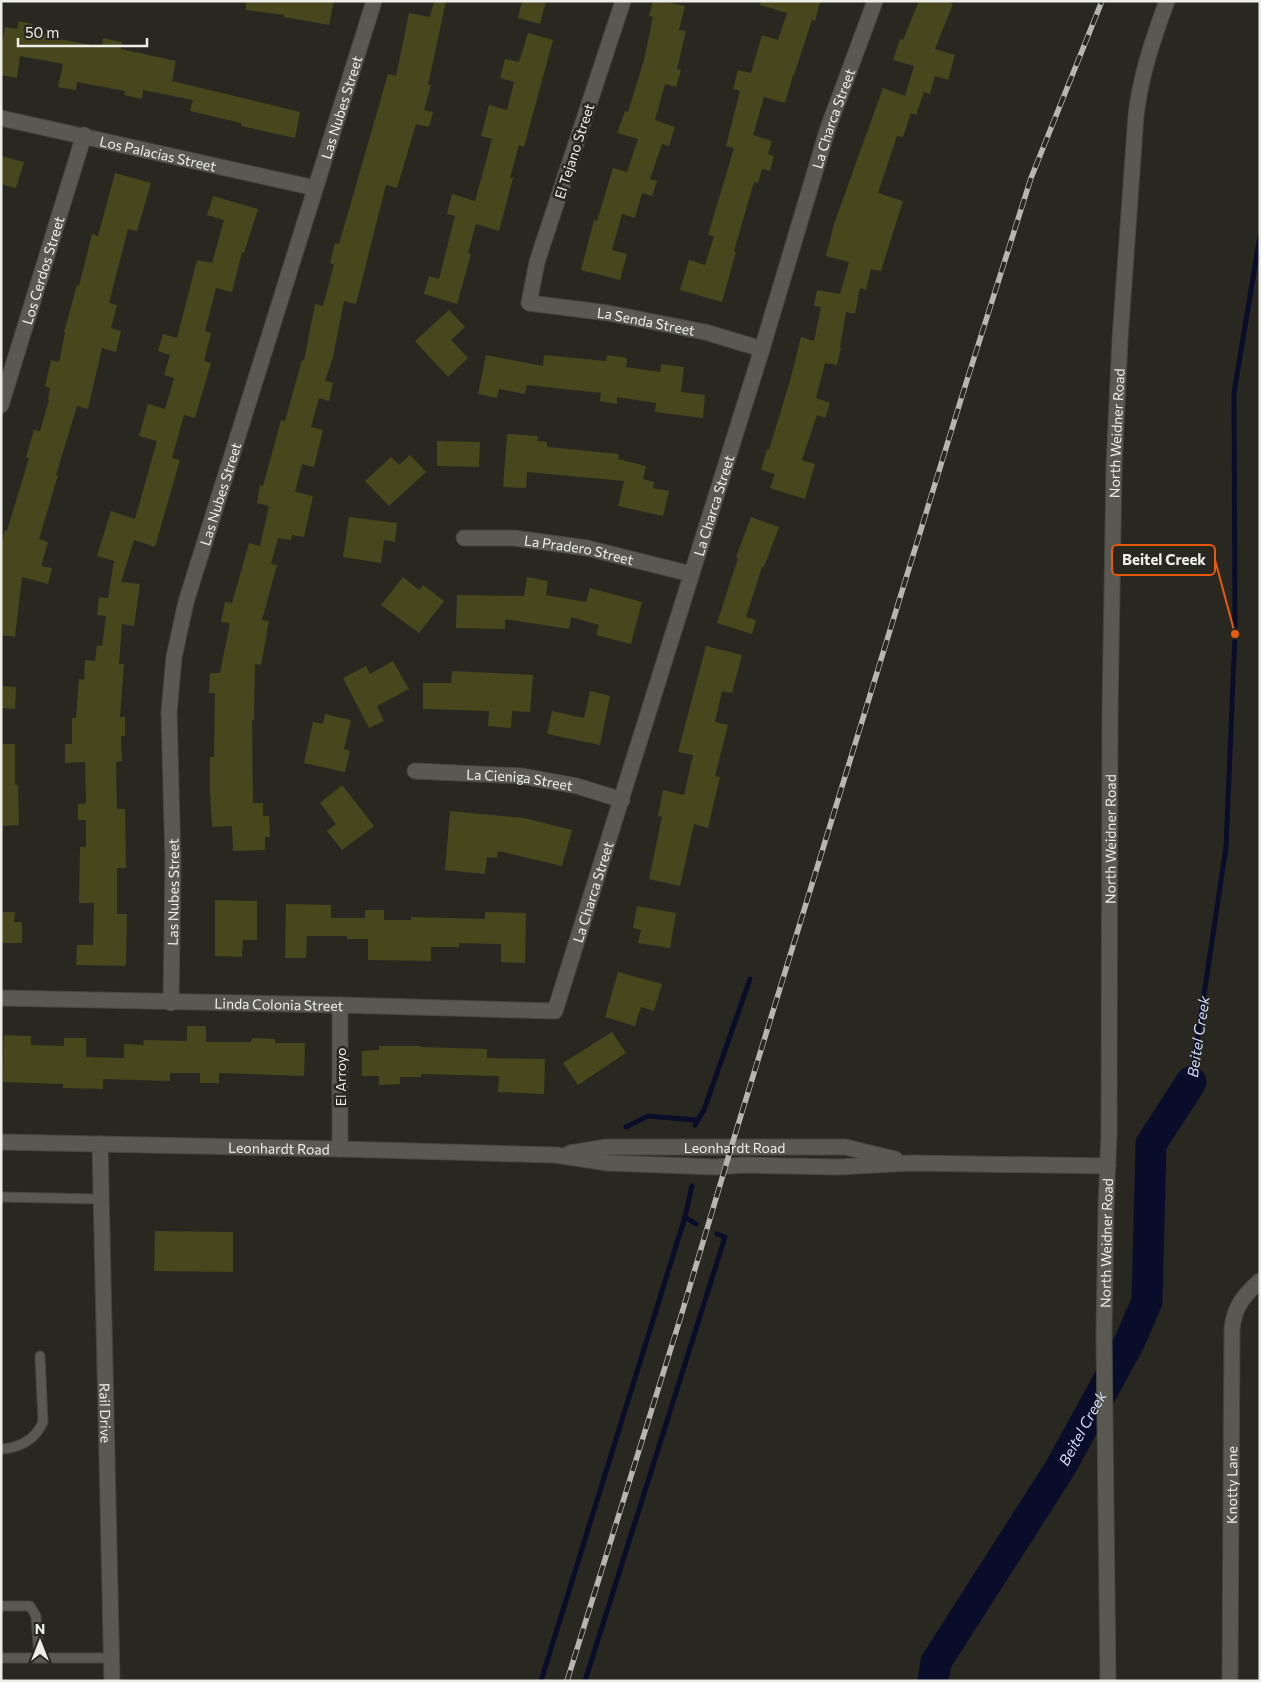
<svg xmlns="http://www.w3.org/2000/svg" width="1261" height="1682" font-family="Commissioner,sans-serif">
	<rect width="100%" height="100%" fill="#282821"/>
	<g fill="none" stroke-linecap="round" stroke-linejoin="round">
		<g stroke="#090d2a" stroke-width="5">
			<path id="s1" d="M1191 1082 1226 847 1235 634 1234 393 1260 236"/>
			<path d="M695 1125 704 1110 750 979"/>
			<path d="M626 1127 648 1116 696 1120"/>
			<path d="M685 1217 696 1224"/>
			<path d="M541 1681 685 1217 692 1186"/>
			<path d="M585 1681 725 1237 717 1234"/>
		</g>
		<path stroke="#090d2a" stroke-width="31" id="s2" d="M933 1681 936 1662 1059 1470 1130 1341 1147 1301 1151 1144 1191 1082"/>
	</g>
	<g fill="#47461d">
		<path d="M246 1H334L329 25 284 17V15L246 10Z"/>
		<path d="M434 1H446L428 85H431L424 110 433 112 429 127 416 124 397 188 386 185 356 304 344 301 333 357 325 381 333 383 329 401 319 398 311 427 323 430 314 467 302 464 295 492 313 496 304 537 292 535 291 540 278 538 271 564 277 565 262 620 269 621 261 665 255 664 254 720H252L253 803H263V816H269L270 837H265V850L233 851 232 826 212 827 210 791V757H214L215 693H209L210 673H220L230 623 221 622 225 602 232 603 249 543 260 546 269 506 257 503 260 485 263 486 281 420 285 421 302 360 304 361 315 304 323 306 334 264 330 263 335 243 339 244 388 74 396 76 409 13 430 17Z"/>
		<path d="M522 1H546L540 24 518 18Z"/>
		<path d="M653 1H661L685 6 679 30 686 31 677 69 681 70 676 87 665 84 655 120 675 127 669 146 662 144 650 179 657 181 652 196 642 193 635 218 622 214 612 250 627 254 620 280 581 270 594 220 597 221 613 168 627 172 638 139 617 133 625 111 628 112 644 60 653 17 649 16Z"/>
		<path d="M761 1H820L815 21 812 20 794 75H793L785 103 764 97 753 135 772 141 768 154 774 156 770 171 762 169 758 183 754 182 734 251 736 252 722 302 680 290 689 260 705 265 714 236 708 235 734 148 726 146 740 91 733 89 738 70 751 73 762 35 778 40 787 13 760 5Z"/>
		<path d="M919 1H945L953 4 935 49 955 55 948 80 935 76 930 94 924 92 916 115 911 113 903 137 897 136 878 193 903 201 881 271 871 269 866 290 860 288 855 314 846 312 840 347 841 348 837 365 825 363 816 398 830 403 825 418 817 415 802 460 815 464 805 499 770 488 775 474 761 470 767 449 769 450 790 381 801 337 814 341 821 307 814 306 817 290 840 294 849 262 826 256 834 224 883 88 905 96 914 66 893 60 900 39 903 40Z"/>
		<path d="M19 21 33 24 32 32 60 37 59 39 102 47 103 38 122 42 121 49 176 61 172 81 300 112 295 138 241 126V123L190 111 193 100 143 90 142 99 124 95 125 91 77 82 76 90 58 87 63 64 20 56 17 78 1 75V47L5 27 17 29Z"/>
		<path d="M528 33 553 40 524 147 519 145 510 178H513L499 231 476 224 468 253 471 254 457 304 424 294 429 276 439 279 455 216 447 214 452 194 475 201 492 139 481 136 489 105 507 110 514 82 500 78 505 59 519 62Z"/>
		<path d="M1 156 24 162 16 188 1 184Z"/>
		<path d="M115 173 151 183 137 231 128 229 109 303 117 305 111 328 121 331 116 352 102 348 88 409 77 406 56 475H58L39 539 48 542 41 566 52 568 48 584 22 577 15 637 1 635V546L5 530 7 531 29 458 26 457 34 430 40 431 49 400H48L50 388 45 386 51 360 59 362 65 333 64 332 77 285 79 286 92 234 98 236Z"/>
		<path d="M213 196 258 209 244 253 242 252 232 292 216 288 205 331 211 333 204 361 211 363 195 418 184 415 172 458 180 460 155 547 134 540 121 582 140 584 134 626 122 624 119 664H124L120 717H125V736H121L122 761 116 762 117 809H125L126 868H117V914H127L126 966 76 965 77 945H93L94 903H79L80 847H86V820H78V804L86 803 85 762 65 763V744H72V718H76L79 679 84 680 85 660 95 661 97 645 102 646 106 616 97 615 99 597 108 598 114 561 97 556 111 511 135 519 157 441 139 436 148 404 165 409 174 378 164 375 170 355 158 351 163 334 177 338 197 260 212 263 224 220 207 215Z"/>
		<path d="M449 310 465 327 451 340 468 358 448 377 415 341Z"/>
		<path d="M486 355 543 366 544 355 606 361 607 355 627 358 626 367 660 372 661 364 684 367 681 392 705 395 703 418 655 412 656 403 617 397V404L600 401 601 393 527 385 525 394 499 389 497 398 478 394Z"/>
		<path d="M507 434 538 436 537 441 547 442V447L619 454 618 459 646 466 643 479 654 482 653 488 669 491 663 516 618 506 624 481 527 472 526 488 503 487Z"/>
		<path d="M437 441 480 442 479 467 437 466Z"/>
		<path d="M410 455 426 472 389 506 365 481 391 457 399 465Z"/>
		<path d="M349 517 397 523 395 542 384 540 381 563 343 557Z"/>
		<path d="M751 517 779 527 764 567H762L746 617 756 620 752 634 717 623 738 558 736 557Z"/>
		<path d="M403 577 419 590 423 585 444 601 419 633 381 605Z"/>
		<path d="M527 577 548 581 546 595 586 602 590 588 642 602 631 644 596 635 599 625 571 617 569 629 505 619V629L456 628 457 595 524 596Z"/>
		<path d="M706 646 742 655 732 693 722 691 715 722 728 725 715 776 720 777 708 828 694 824 680 886 649 879 662 817 658 816 663 790 684 795 693 755 678 752Z"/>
		<path d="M393 661 409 689 377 706 384 721 369 728 343 678 366 666 370 674Z"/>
		<path d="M452 671 533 675 530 712 512 711 511 728 488 726 489 711 423 709V683H451Z"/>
		<path d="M1 686 16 687 15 709 1 708Z"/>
		<path d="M590 691 610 696 600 745 547 734 552 711 584 718Z"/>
		<path d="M325 714 351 720 344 749 350 751 345 772 304 763 313 722 323 724Z"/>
		<path d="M1 744H15V785H18L19 825 1 826Z"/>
		<path d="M342 785 374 826 342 850 327 831 336 824 320 803Z"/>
		<path d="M450 811 524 818 572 830 562 866 498 851 497 858 487 857 485 874 445 870Z"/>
		<path d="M215 900 257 901V940H243L242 957 215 956Z"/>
		<path d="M286 904 331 905V918H365V910H384V920H411V917L485 919V912L526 913 525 963 501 962V944L459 943V947H431V961L368 960V939H347V936H307L306 958H285Z"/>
		<path d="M637 906 676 913 670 948 638 943 641 930 633 928Z"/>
		<path d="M1 912H15L14 922H22V943H1Z"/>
		<path d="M618 972 662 984 654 1011 641 1007 635 1026 605 1017Z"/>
		<path d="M187 1026H206V1042H251L252 1038 275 1039V1043H305L304 1076 219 1073V1083H200V1073H170V1081L103 1079V1089L63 1088V1084L3 1082 4 1035 31 1036V1045L64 1046V1038H86V1057L124 1058V1044L143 1045 144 1040 187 1041Z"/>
		<path d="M612 1032 626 1053 578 1085 563 1063Z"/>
		<path d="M379 1046H420V1047L487 1049V1058L545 1059 544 1094 498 1092 499 1076 421 1074V1077H400V1084L379 1085V1076H362V1051L379 1050Z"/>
		<path d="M155 1231 233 1232V1272L154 1271Z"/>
	</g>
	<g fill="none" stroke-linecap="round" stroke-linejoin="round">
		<g stroke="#464640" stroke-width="11">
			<g id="lane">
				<path d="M1 1197 101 1199"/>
				<path d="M1 1449C20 1448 36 1439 43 1422L40 1356"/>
				<path d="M1 1606H30L36 1616 39 1658"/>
				<path d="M1 1658H112"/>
			</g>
		</g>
		<g stroke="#464640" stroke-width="17">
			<g id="street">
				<path id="s3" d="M623 1 537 262 529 303 608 313 705 332 762 349"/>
				<path id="s4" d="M1 118 315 188"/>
				<path id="s5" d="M1 405 84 135"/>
				<path id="s6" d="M464 538H514L587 548 691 574"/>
				<path id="s7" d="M415 771 522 776 577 786 622 800"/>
				<path id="s8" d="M1 998 340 1005 555 1011 762 349 828 128 875 1"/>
				<path id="s9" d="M171 1003 173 862 169 712 174 657 186 602 374 1"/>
				<path d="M340 1005V1149"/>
				<path id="s10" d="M100 1144 112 1681"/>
				<path id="s11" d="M1230 1681 1232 1329C1234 1307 1244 1295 1260 1281"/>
			</g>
		</g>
		<g stroke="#464640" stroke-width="17">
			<g id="secondary">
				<path id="s12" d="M1 1142 340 1149 556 1155 608 1163 716 1167 744 1165 839 1167 911 1163 1108 1166"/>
				<path id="s13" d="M570 1153 607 1147H845L895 1159"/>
				<path id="s14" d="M1108 1681 1104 1335 1106 1207 1109 1133 1110 712 1114 467 1120 339 1136 115C1141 74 1153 39 1167 1"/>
			</g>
		</g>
		<use href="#lane" stroke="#595952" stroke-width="9"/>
		<use href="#street" stroke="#595952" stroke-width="15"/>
		<use href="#secondary" stroke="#595952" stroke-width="15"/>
		<g stroke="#b6b6b0" stroke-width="5.5">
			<path id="rail" d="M567 1681 681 1316 734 1138 962 396 1031 178 1102 1"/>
		</g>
		<use href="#rail" stroke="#282821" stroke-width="4" stroke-dasharray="11" stroke-linecap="butt"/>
	</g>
	<g text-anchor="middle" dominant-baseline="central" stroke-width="5" stroke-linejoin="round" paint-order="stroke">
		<g font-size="14" fill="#eeeee9" stroke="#282821">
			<text stroke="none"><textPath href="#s9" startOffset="921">Las Nubes Street</textPath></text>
			<text stroke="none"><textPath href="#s8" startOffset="1489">La Charca Street</textPath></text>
			<text transform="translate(574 151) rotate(-72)">El Tejano Street</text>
			<text stroke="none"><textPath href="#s4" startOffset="161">Los Palacias Street</textPath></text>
			<text stroke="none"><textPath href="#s5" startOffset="141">Los Cerdos Street</textPath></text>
			<text stroke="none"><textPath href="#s3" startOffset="435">La Senda Street</textPath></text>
			<text stroke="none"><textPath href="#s14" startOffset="1248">North Weidner Road</textPath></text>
			<text stroke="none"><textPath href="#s9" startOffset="516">Las Nubes Street</textPath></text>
			<text stroke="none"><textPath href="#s8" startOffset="1084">La Charca Street</textPath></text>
			<text stroke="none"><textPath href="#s6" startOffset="116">La Pradero Street</textPath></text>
			<text stroke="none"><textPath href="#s7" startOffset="105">La Cieniga Street</textPath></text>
			<text stroke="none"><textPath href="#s14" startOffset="842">North Weidner Road</textPath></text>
			<text stroke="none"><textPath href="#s9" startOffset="111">Las Nubes Street</textPath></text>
			<text stroke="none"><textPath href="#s8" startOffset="679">La Charca Street</textPath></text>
			<text stroke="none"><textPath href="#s8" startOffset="278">Linda Colonia Street</textPath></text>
			<text transform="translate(340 1077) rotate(-90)">El Arroyo</text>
			<text stroke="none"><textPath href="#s12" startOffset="278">Leonhardt Road</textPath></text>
			<text stroke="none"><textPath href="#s13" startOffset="165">Leonhardt Road</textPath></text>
			<text stroke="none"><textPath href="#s14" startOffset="438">North Weidner Road</textPath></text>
			<text stroke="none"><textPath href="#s10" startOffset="269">Rail Drive</textPath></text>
			<text stroke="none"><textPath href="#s11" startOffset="196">Knotty Lane</textPath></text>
		</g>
		<g font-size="15" font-style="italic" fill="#d7def7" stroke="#282821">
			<text stroke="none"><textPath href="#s1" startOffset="46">Beitel Creek</textPath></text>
			<text stroke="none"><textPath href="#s2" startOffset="295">Beitel Creek</textPath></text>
		</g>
	</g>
	<path fill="none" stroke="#e8590c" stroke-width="2" d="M1235 634L1215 560"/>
	<circle fill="#e8590c" stroke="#282821" stroke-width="2" cx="1235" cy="634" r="5"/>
	<rect fill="#282821" stroke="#e8590c" stroke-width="2" x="1112" y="545" width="103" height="30" rx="5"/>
	<g font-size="15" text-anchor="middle" font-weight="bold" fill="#eeeee9">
		<text x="1164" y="565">Beitel Creek</text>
	</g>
	<rect width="1261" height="1682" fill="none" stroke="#eeeee9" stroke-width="5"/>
	<g transform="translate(40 1642)" stroke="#282821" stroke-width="4" paint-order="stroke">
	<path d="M0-4L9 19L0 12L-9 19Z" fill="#eeeee9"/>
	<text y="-8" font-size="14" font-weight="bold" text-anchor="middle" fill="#eeeee9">N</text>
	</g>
	<path d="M18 38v8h129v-8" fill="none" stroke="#eeeee9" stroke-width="2.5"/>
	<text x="25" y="38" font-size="15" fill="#eeeee9" stroke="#282821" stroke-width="4" paint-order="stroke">50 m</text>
</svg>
